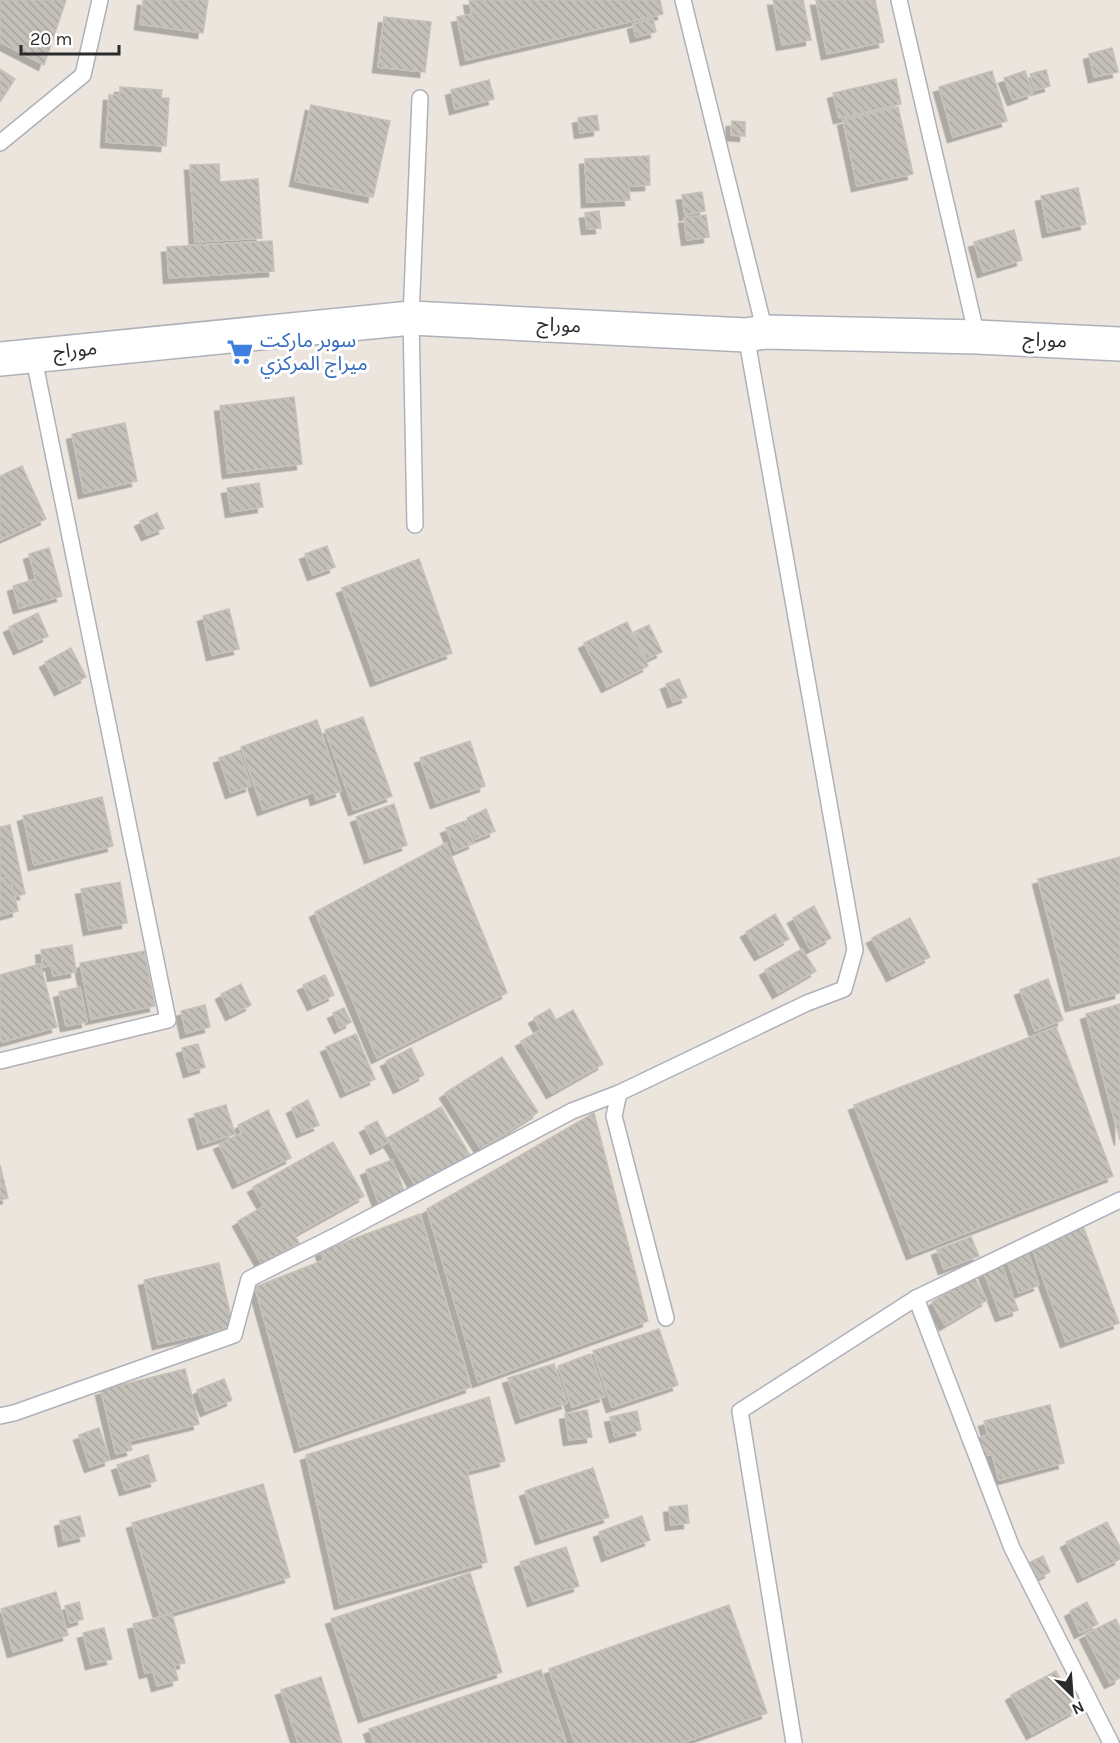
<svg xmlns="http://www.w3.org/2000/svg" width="1120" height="1743" font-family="Karla,'Noto Sans Arabic',sans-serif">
	<defs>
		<pattern id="building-back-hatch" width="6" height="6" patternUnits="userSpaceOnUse" patternTransform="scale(1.5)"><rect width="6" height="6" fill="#c4c0b9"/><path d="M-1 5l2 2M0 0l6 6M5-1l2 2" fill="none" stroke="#a9a59f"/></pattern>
		<filter id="shadow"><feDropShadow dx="-5.5" dy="5.5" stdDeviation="0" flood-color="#0004"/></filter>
	</defs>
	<rect width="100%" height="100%" fill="#ebe5de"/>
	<g fill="url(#building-back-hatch)" stroke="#c6c1b8" stroke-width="1.5" filter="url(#shadow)">
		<path d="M0 0H66L44 65 0 42Z"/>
		<path d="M143 0H208L203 33 140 24Z"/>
		<path d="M469 0H660L663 14 466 60 457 17 472 14Z"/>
		<path d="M773 0H803L811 40 782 45Z"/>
		<path d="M816 0H875L884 42 827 54Z"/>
		<path d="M384 17 431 22 425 72 378 67Z"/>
		<path d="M653 19 656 32 636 37 633 24Z"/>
		<path d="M1112 48 1118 72 1094 77 1089 54Z"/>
		<path d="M0 69 15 79 0 102Z"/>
		<path d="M1046 70 1050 86 1035 90 1030 74Z"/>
		<path d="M992 71 1007 121 953 137 939 87Z"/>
		<path d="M1025 71 1033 93 1013 100 1004 78Z"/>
		<path d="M896 79 901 104 839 118 833 93Z"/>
		<path d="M489 80 494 99 455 109 451 90Z"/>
		<path d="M120 87 162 90 161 98H169L166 146 106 142 109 95H120Z"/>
		<path d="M311 105 390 121 373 197 295 181Z"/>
		<path d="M898 107 913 174 857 186 843 120Z"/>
		<path d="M597 115 599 130 580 133 578 118Z"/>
		<path d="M732 121 745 122V136L731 135Z"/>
		<path d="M649 156 650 185 629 186 630 200 587 202 585 159Z"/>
		<path d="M219 164 220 182 258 179 262 238 195 242 190 165Z"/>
		<path d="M1078 188 1086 224 1048 232 1041 196Z"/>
		<path d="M702 192 705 211 685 215 682 195Z"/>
		<path d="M599 211 601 228 587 229 585 213Z"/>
		<path d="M706 215 709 237 687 240 684 218Z"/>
		<path d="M1014 230 1022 260 983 272 974 242Z"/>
		<path d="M272 241 274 271 169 278 167 247Z"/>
		<path d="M294 397 302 464 228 473 220 406Z"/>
		<path d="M125 423 137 481 84 493 72 434Z"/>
		<path d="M22 466 46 519 0 540V476Z"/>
		<path d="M259 483 263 507 231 512 227 488Z"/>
		<path d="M157 513 164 528 147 535 140 521Z"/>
		<path d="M327 546 335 567 313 575 305 554Z"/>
		<path d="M49 548 62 596 19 608 13 586 36 579 29 554Z"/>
		<path d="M419 559 452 653 376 681 342 588Z"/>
		<path d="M229 609 239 649 212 655 203 616Z"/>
		<path d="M38 613 48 636 19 649 9 627Z"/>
		<path d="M627 622 648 666 607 687 584 643Z"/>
		<path d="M649 625 662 652 647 659 634 632Z"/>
		<path d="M71 648 86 677 60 690 45 662Z"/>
		<path d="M679 679 687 697 673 702 666 684Z"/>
		<path d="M363 717 392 796 354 810 325 730Z"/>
		<path d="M317 720 341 791 316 800 314 792 263 810 241 747Z"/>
		<path d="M470 741 485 786 436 803 420 758Z"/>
		<path d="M239 751 251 786 231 793 219 758Z"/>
		<path d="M102 797 113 846 34 865 23 816Z"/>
		<path d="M394 804 407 845 370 858 356 817Z"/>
		<path d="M486 809 495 831 476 839 467 818Z"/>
		<path d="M465 821 474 843 455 851 446 828Z"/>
		<path d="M10 825 25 894 0 899V827Z"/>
		<path d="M446 843 507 993 377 1058 315 912Z"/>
		<path d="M1120 857V993L1071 1006 1038 879Z"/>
		<path d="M10 877 18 911 0 916V879Z"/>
		<path d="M120 882 127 923 89 930 81 889Z"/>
		<path d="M814 906 831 938 810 949 793 918Z"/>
		<path d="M775 914 789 939 760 955 746 932Z"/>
		<path d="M910 918 930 957 892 976 872 938Z"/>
		<path d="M72 945 76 972 53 976 51 965 43 967 41 950Z"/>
		<path d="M802 949 816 971 778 993 765 970Z"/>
		<path d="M144 951 155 1006 91 1019 80 963Z"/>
		<path d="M40 964 57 1027 2 1042 0 1035V975Z"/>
		<path d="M325 975 334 995 313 1005 303 985Z"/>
		<path d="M1048 979 1063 1020 1035 1031 1020 990Z"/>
		<path d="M241 984 251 1005 231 1015 221 994Z"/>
		<path d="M80 987 87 1022 66 1026 59 992Z"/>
		<path d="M1120 1004V1140L1086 1014Z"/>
		<path d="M205 1005 210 1027 186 1033 181 1011Z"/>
		<path d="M344 1008 351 1022 340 1028 333 1013Z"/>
		<path d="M550 1009 556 1020 573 1010 603 1064 552 1093 521 1041 541 1030 534 1018Z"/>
		<path d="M1056 1027 1113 1176 912 1254 854 1105Z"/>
		<path d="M356 1034 375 1079 346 1092 326 1047Z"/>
		<path d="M198 1044 205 1067 189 1072 182 1048Z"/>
		<path d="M411 1048 424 1075 399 1088 386 1061Z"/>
		<path d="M502 1057 538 1112 481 1149 445 1093Z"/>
		<path d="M308 1100 319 1125 302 1132 292 1108Z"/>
		<path d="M226 1105 235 1134 203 1144 194 1114Z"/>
		<path d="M441 1107 471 1157 417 1188 387 1138Z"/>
		<path d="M268 1110 291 1158 238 1183 219 1144 242 1133 238 1125Z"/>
		<path d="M594 1113 648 1321 478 1382 427 1209Z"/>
		<path d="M377 1121 388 1142 376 1149 365 1127Z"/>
		<path d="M333 1142 364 1196 294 1235 299 1243 262 1264 238 1221 264 1206 253 1187Z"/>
		<path d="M392 1160 406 1195 380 1206 366 1170Z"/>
		<path d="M0 1165 8 1198 0 1200Z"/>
		<path d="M420 1214 471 1387 300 1447 255 1287 324 1260 321 1251Z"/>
		<path d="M1083 1226 1119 1323 1066 1342 1031 1245Z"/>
		<path d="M971 1237 979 1256 944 1269 937 1250Z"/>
		<path d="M1028 1253 1039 1285 1019 1293 1007 1260Z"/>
		<path d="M219 1263 233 1327 158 1344 144 1280Z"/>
		<path d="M1002 1266 1018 1310 1001 1316 984 1273Z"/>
		<path d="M974 1277 987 1300 945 1325 932 1302Z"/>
		<path d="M659 1329 678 1385 612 1407 593 1351Z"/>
		<path d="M590 1354 605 1396 572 1407 558 1366Z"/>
		<path d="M554 1364 567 1403 521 1418 508 1378Z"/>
		<path d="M185 1369 199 1424 129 1441 132 1450 116 1454 101 1390Z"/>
		<path d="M224 1379 232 1400 206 1411 197 1390Z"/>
		<path d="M489 1397 505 1461 467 1471 487 1562 340 1604 306 1455Z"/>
		<path d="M1050 1405 1064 1463 999 1480 992 1454 982 1456 978 1438 988 1435 984 1421Z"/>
		<path d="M587 1410 592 1437 569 1440 565 1414Z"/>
		<path d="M637 1411 641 1430 615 1437 610 1417Z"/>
		<path d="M99 1428 110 1460 90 1467 79 1435Z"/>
		<path d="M148 1455 156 1481 125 1490 117 1465Z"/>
		<path d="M593 1468 609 1517 541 1539 525 1491Z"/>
		<path d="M263 1484 290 1577 160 1616 132 1523Z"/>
		<path d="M687 1505 689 1523 671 1525 669 1507Z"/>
		<path d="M80 1516 85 1536 64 1541 60 1521Z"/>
		<path d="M642 1516 650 1540 607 1556 599 1532Z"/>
		<path d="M1107 1522 1120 1547V1559L1083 1577 1066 1542Z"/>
		<path d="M566 1547 579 1586 533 1601 520 1562Z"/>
		<path d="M1043 1556 1050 1572 1036 1579 1028 1563Z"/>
		<path d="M470 1573 502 1672 364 1717 331 1619Z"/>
		<path d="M56 1592 68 1635 13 1652 1 1609Z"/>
		<path d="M79 1602 83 1619 70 1623 65 1606Z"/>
		<path d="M1087 1602 1098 1624 1080 1633 1070 1611Z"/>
		<path d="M729 1605 767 1713 682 1743H575L549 1669Z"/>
		<path d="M172 1614 185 1663 174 1665 178 1680 157 1686 153 1671 145 1673 133 1624Z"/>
		<path d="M1116 1619 1120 1628V1678L1110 1683 1085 1634Z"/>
		<path d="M104 1628 112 1659 91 1664 83 1633Z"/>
		<path d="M541 1670 566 1743H374L369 1729Z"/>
		<path d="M1056 1671 1076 1710 1032 1734 1011 1695Z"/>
		<path d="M321 1677 342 1743H298L281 1690Z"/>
	</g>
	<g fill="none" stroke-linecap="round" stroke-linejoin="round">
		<g stroke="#aeb1ba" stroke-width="18">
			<g id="service">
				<path d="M683 0 765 332"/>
				<path d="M899 0 977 337"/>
				<path d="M0 143 83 75 100 0"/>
				<path d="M415 525 411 318 420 98"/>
				<path d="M0 1061 168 1020 33 354"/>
				<path d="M916 1298 1012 1548 1111 1743"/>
				<path d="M666 1318 614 1116 619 1093 807 1003 844 989 855 950 746 335"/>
				<path d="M0 1416 14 1413 234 1335 249 1279 337 1235 572 1111 619 1093"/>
				<path d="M794 1743 740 1411 916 1298 1120 1200"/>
			</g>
		</g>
		<g stroke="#aeb1ba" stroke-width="36">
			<path id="secondary" d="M0 359 411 318 746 335 765 332 977 337 1120 344"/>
		</g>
		<use href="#service" stroke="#fff" stroke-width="15"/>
		<use href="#secondary" stroke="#fff" stroke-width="33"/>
	</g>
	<defs>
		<g id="supermarket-bare" transform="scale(2.07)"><path d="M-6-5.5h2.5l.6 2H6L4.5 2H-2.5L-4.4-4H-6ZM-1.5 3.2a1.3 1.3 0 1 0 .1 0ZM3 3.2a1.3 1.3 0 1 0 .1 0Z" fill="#3f7fe0" stroke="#fff" stroke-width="2.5" paint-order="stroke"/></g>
	</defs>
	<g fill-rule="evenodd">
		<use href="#supermarket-bare" x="240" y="352"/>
	</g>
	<g text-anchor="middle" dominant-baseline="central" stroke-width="6" stroke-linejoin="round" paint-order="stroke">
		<g font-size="20" fill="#2b2b2b" stroke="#fff">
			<text transform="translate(559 325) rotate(3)">موراج</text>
			<text transform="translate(1045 340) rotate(3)">موراج</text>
			<text transform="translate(75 350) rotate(-6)">موراج</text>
		</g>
		<g font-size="20" fill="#366cbe" stroke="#fff" text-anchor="start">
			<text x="260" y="340">سوبر ماركت<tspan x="260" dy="23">ميراج المركزي</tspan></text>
		</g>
	</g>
	<g transform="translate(1072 1695) rotate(155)" stroke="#ffffff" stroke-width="4.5" paint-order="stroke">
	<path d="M0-4.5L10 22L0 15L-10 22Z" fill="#2b2b2b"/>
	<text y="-9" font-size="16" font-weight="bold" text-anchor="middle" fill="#2b2b2b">N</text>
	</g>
	<path d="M21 45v9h98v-9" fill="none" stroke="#2b2b2b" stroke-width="3"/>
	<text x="30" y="45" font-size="18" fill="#2b2b2b" stroke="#ffffff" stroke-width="4.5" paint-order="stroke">20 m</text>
</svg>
